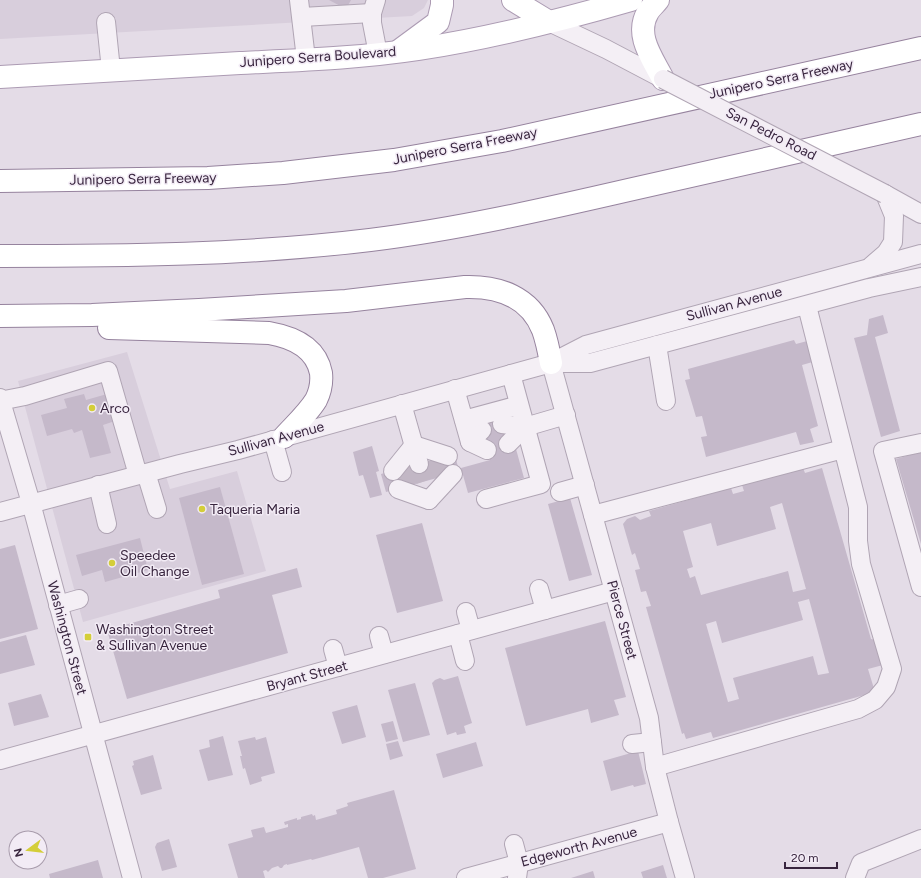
<svg xmlns="http://www.w3.org/2000/svg" width="921" height="878" font-family="Figtree,sans-serif">
	<rect width="100%" height="100%" fill="#e4dce7"/>
	<g fill="#d8cedc">
		<path d="M0 0H428L424 8 412 16 0 39Z"/>
		<path d="M127 352 170 489 237 471 266 571 83 622 18 381Z"/>
	</g>
	<g fill="#c5b9ca" fill-rule="evenodd">
		<path d="M329 0H351L346 9Z"/>
		<path d="M883 315 888 333 875 337 900 431 881 437 854 338 867 335 869 319Z"/>
		<path d="M794 340 796 344 811 340 816 361 802 365 818 426 810 429 814 442 800 445 796 432 706 457 701 437 707 436 702 416 696 417 685 380 690 379 688 369Z"/>
		<path d="M84 394 86 400 107 394 115 421 103 425 111 453 90 458 82 430 74 433 72 429 47 436 41 415 67 408 64 399Z"/>
		<path d="M500 415 510 451 516 449 524 478 468 493 461 468 490 460 479 421Z"/>
		<path d="M372 446 379 471 376 472 382 495 370 498 363 475 359 476 353 452Z"/>
		<path d="M921 452V544L896 459Z"/>
		<path d="M455 454 459 472 386 492 381 474Z"/>
		<path d="M803 468 805 473 822 468 871 639 876 640 883 665 868 669 875 692 713 738 711 732 686 739 684 733 682 734 646 607 651 606 646 591 641 592 635 570 640 569 635 553 632 555 623 524 627 519 635 516 640 520 651 516 649 511 731 488 733 494 744 491 742 485ZM782 503 806 589 793 592 788 571 701 595 695 576 690 578 687 569 693 567 683 531 711 523 717 546 776 529 770 507ZM809 599 829 673 818 675 813 656 733 678 739 699 728 702 706 624 716 621 722 643 803 620 798 602Z"/>
		<path d="M220 487 244 574 202 585 179 498Z"/>
		<path d="M570 498 592 575 569 581 548 504Z"/>
		<path d="M422 523 443 601 397 613 376 535Z"/>
		<path d="M140 538 148 570 105 582 102 570 82 576 76 555Z"/>
		<path d="M15 545 38 629 0 639V549Z"/>
		<path d="M297 568 302 587 272 595 288 653 127 699 107 630 220 598 218 590Z"/>
		<path d="M605 621 626 697 614 700 619 715 591 723 588 709 526 726 505 648Z"/>
		<path d="M26 635 35 665 0 674V642Z"/>
		<path d="M458 676 472 723 464 726 466 733 457 735 456 732 447 735 432 683 435 680 440 678 444 680Z"/>
		<path d="M415 683 430 735 403 742 388 690Z"/>
		<path d="M41 694 49 717 14 726 8 703Z"/>
		<path d="M357 705 366 737 342 744 332 712Z"/>
		<path d="M393 721 398 739 386 742 381 724Z"/>
		<path d="M223 736 233 775 208 781 199 750 210 747 209 740Z"/>
		<path d="M255 737 256 740 266 737 275 773 261 777 262 781 250 785 245 768 243 769 240 756H242L238 741Z"/>
		<path d="M398 741 403 756 390 760 386 744Z"/>
		<path d="M476 742 483 766 443 778 436 754Z"/>
		<path d="M638 751 646 784 634 787 633 785 611 791 603 761Z"/>
		<path d="M153 755 162 789 141 795 132 766 134 765 133 761Z"/>
		<path d="M394 790 416 869 383 878H368L359 847 312 860 311 859 287 865V864L284 865 282 868H280L278 866 272 868 268 872 266 870 263 871 265 878H238L228 844 253 837 251 830 264 827 266 833 288 827V824L285 825 284 822 297 818V820L301 819V817L312 814 313 816 315 815 316 820 337 814 336 810 348 806 347 803Z"/>
		<path d="M169 839 177 867 162 871 155 847 157 843Z"/>
		<path d="M98 860 103 878H50L49 874Z"/>
		<path d="M663 865 667 878H643L641 872Z"/>
		<path d="M593 871 595 878H571Z"/>
	</g>
	<g fill="none" stroke-linecap="round" stroke-linejoin="round">
		<g stroke="#c2b7c5" stroke-width="18" stroke-dasharray="18 9" stroke-linecap="butt">
			<path d="M436 459 441 477"/>
			<path d="M419 464 425 481"/>
			<path d="M403 468 408 486"/>
		</g>
		<g stroke="#b0a5b4" stroke-width="20">
			<g id="minor">
				<path d="M299 0 306 59"/>
				<path d="M376 0 372 13V23L378 54"/>
				<path d="M302 17 372 13"/>
				<path d="M106 22 111 70"/>
				<path d="M549 22 606 49 663 79"/>
				<path d="M885 194 921 214"/>
				<path d="M871 266 886 253 893 242 894 216 885 194"/>
				<path d="M657 345 666 401"/>
				<path d="M551 363 649 718 655 767 669 822 685 878"/>
				<path d="M554 363H590L869 288 921 277"/>
				<path d="M455 389 470 442 482 430"/>
				<path d="M0 398 31 503 132 878"/>
				<path d="M0 401 25 396 108 371 138 475"/>
				<path d="M402 404 419 464"/>
				<path d="M464 420 519 405"/>
				<path d="M502 424 525 427 566 415"/>
				<path d="M273 440 282 472"/>
				<path d="M470 442 487 450"/>
				<path d="M921 443 883 451 921 587"/>
				<path d="M508 444 525 427"/>
				<path d="M414 445 448 456"/>
				<path d="M393 471 414 445"/>
				<path d="M146 473 157 509"/>
				<path d="M98 485 107 524"/>
				<path d="M398 489 429 500"/>
				<path d="M560 492 585 485"/>
				<path d="M486 499 541 484 511 374"/>
				<path d="M429 500 453 474"/>
				<path d="M0 512 180 464 238 450 551 363 586 345 921 254"/>
				<path d="M593 515 843 449"/>
				<path d="M539 589 545 610"/>
				<path d="M58 605 79 599"/>
				<path d="M466 612 471 630"/>
				<path d="M458 634 465 661"/>
				<path d="M379 636 384 654"/>
				<path d="M333 649 338 667"/>
				<path d="M632 744 652 742"/>
				<path d="M0 760 614 591"/>
				<path d="M655 767 858 709 875 700 886 687 892 669 861 564 858 541V507L807 306"/>
				<path d="M514 844 519 863 517 878"/>
				<path d="M466 878 669 822"/>
				<path d="M855 878 861 863 921 839"/>
			</g>
		</g>
		<g stroke="#ac9bb3" stroke-width="24">
			<g id="major">
				<path d="M513 0 549 22"/>
				<path d="M658 0C655 4 650 8 648 12 634 35 653 59 663 79"/>
				<path d="M400 50 438 22 442 5V0"/>
				<path d="M0 77C80 72 160 67 240 63 300 60 360 58 419 49 491 38 562 20 631 0"/>
			</g>
		</g>
		<g stroke="#96839e" stroke-width="24">
			<g id="highway">
				<path d="M0 181 208 178 283 173 394 160 502 141 921 48"/>
				<path d="M0 256C124 256 247 255 370 240 459 229 546 209 633 189 729 167 825 146 921 124"/>
				<path d="M0 316 92 315 199 310 346 301 465 287C499 286 530 297 543 330 547 341 549 352 551 363"/>
				<path d="M109 328 269 333C292 337 316 347 321 373 322 382 320 392 316 400 308 413 295 425 284 437"/>
			</g>
		</g>
		<use href="#minor" stroke="#f4eff5" stroke-width="18"/>
		<use href="#major" stroke="#fff" stroke-width="22"/>
		<use href="#highway" stroke="#fff" stroke-width="22"/>
		<g stroke="#b0a5b4" stroke-width="20" stroke-linecap="butt">
			<path id="minor-bridge" d="M663 79 885 194"/>
		</g>
		<use href="#minor-bridge" stroke="#f4eff5" stroke-width="18"/>
	</g>
	<g fill="#d4ce39" stroke="#f2ebf5" stroke-width="1.5">
		<circle cx="92" cy="408" r="4"/>
		<circle cx="202" cy="509" r="4"/>
		<circle cx="112" cy="563" r="4"/>
		<rect x="84" y="633" width="8" height="8" rx="2"/>
	</g>
	<g text-anchor="middle" dominant-baseline="central" stroke-width="3" stroke-linejoin="round" paint-order="stroke">
		<g font-size="14" fill="#38253e" stroke="#f2ebf5">
			<text transform="translate(318 57) rotate(-4)">Junipero Serra Boulevard</text>
			<text transform="translate(781 79) rotate(-12)">Junipero Serra Freeway</text>
			<text transform="translate(771 134) rotate(27)">San Pedro Road</text>
			<text transform="translate(465 146) rotate(-11)">Junipero Serra Freeway</text>
			<text transform="translate(143 179) rotate(-1)">Junipero Serra Freeway</text>
			<text transform="translate(734 304) rotate(-15)">Sullivan Avenue</text>
			<text transform="translate(276 439) rotate(-15)">Sullivan Avenue</text>
			<text transform="translate(622 620) rotate(75)">Pierce Street</text>
			<text transform="translate(67 638) rotate(75)">Washington Street</text>
			<text transform="translate(307 676) rotate(-15)">Bryant Street</text>
			<text transform="translate(579 847) rotate(-15)">Edgeworth Avenue</text>
		</g>
		<g font-size="14" fill="#38253e" stroke="#f2ebf5" text-anchor="start">
			<text x="100" y="408">Arco</text>
			<text x="210" y="509">Taqueria Maria</text>
			<text x="120" y="555">Speedee<tspan x="120" dy="16">Oil Change</tspan></text>
			<text x="96" y="629">Washington Street<tspan x="96" dy="16">&amp; Sullivan Avenue</tspan></text>
		</g>
	</g>
	<g transform="translate(28 850) rotate(255)"><circle r="19" fill="#f2ebf5" stroke="#a89cac"/>
	<path d="M0-3L7 15L0 10L-7 15Z" fill="#d4ce39"/>
	<text y="-6" font-size="11" font-weight="bold" text-anchor="middle" fill="#38253e">N</text>
	</g>
	<path d="M785 862v6h52v-6" fill="none" stroke="#38253e" stroke-width="2"/>
	<text x="791" y="862" font-size="12" fill="#38253e" stroke="#f2ebf5" stroke-width="3" paint-order="stroke">20 m</text>
</svg>
